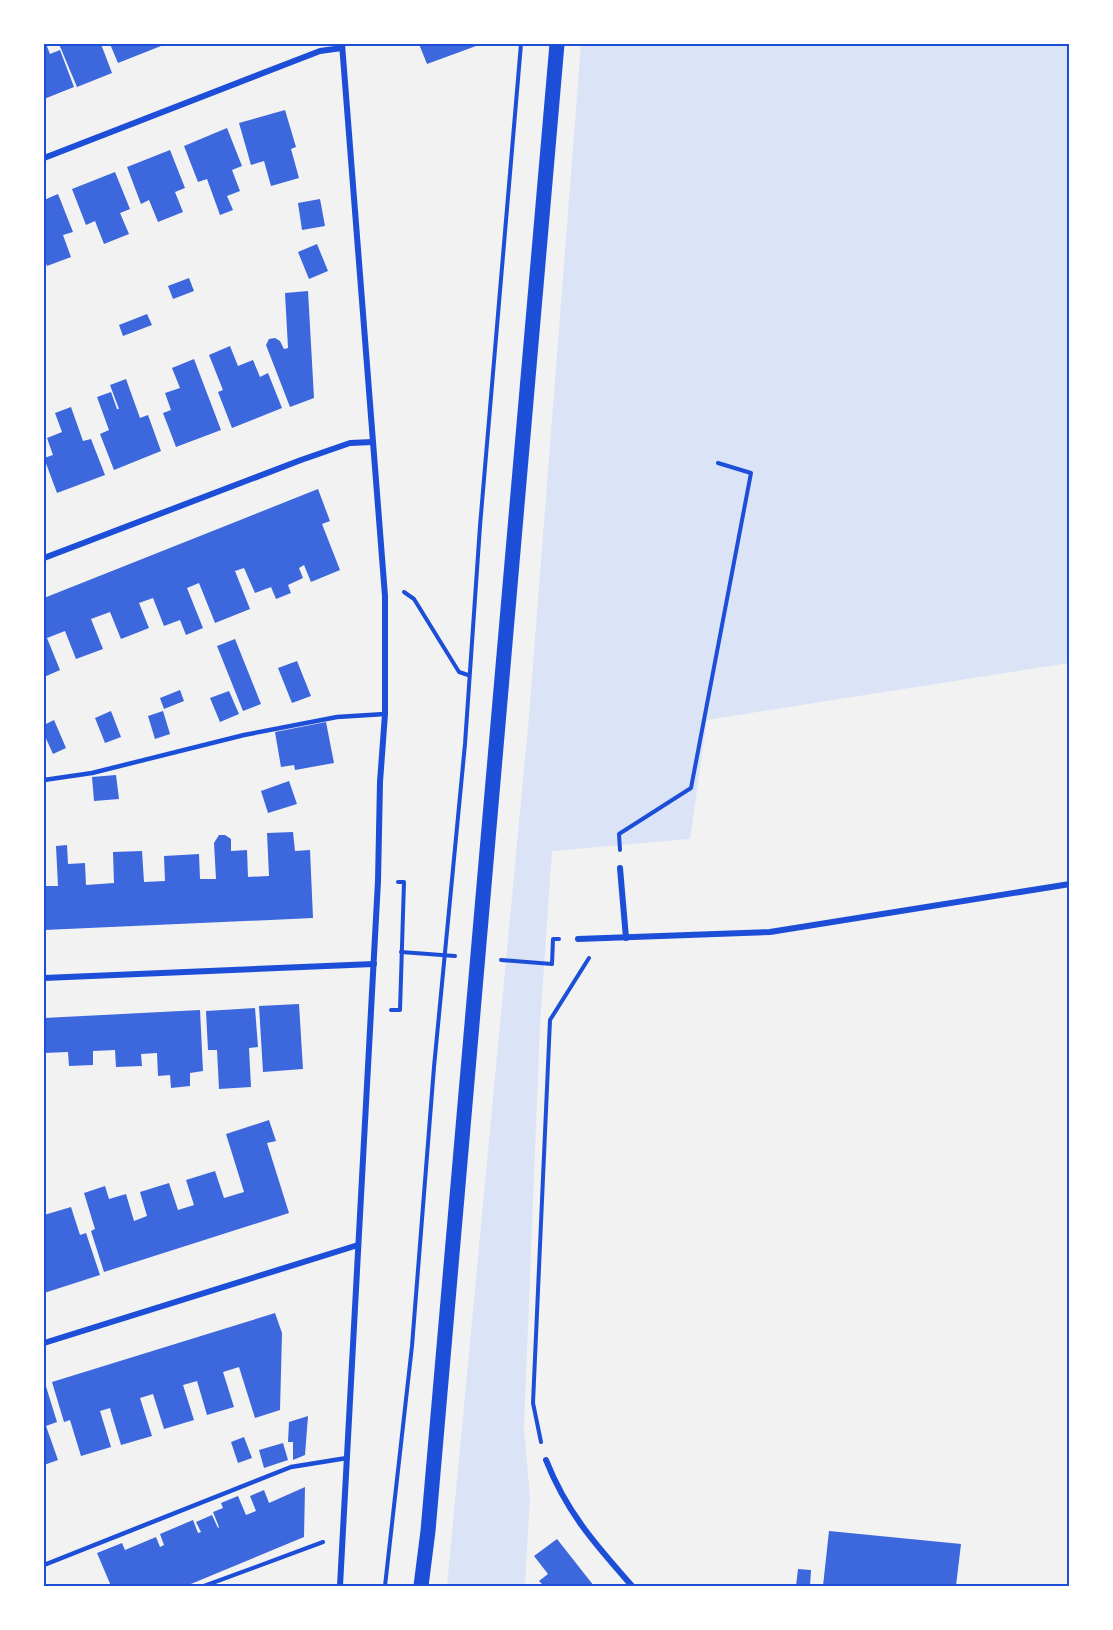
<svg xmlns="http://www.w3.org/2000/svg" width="1113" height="1630" font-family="Manrope,sans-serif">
	<rect width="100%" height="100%" fill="#f2f2f2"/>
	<path fill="#dbe4f7" d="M581 44H1069V663L707 720 690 839 552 851 540 1026 524 1428 530 1498 525 1586H447L529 716Z"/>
	<g fill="#3d67dc">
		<path d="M44 44H46L50 54 60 50 74 87 44 99Z"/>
		<path d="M59 44H101L112 73 77 87Z"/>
		<path d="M110 44H160L161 46 118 63Z"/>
		<path d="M419 44H475L476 46 427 64Z"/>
		<path d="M285 110 296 147 291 149 299 178 271 186 264 161 251 165 239 123Z"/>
		<path d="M227 128 242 166 232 170 240 191 227 196 233 210 220 215 207 179 198 182 184 146Z"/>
		<path d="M170 150 185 188 175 192 183 212 158 222 149 200 141 204 127 167Z"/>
		<path d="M115 172 130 209 120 213 129 234 104 244 95 221 86 225 72 189Z"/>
		<path d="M58 194 73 232 63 235 71 257 47 266 44 258V200Z"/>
		<path d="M320 199 325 226 302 230 298 203Z"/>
		<path d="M317 244 328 271 309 279 298 252Z"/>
		<path d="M189 278 194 291 173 299 168 286Z"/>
		<path d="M308 291 314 398 290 407 266 345 269 339 275 338 280 341 284 349 288 348 285 293Z"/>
		<path d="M147 314 152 325 123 336 119 325Z"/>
		<path d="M230 346 238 366 253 360 260 377 268 373 282 408 232 428 218 392 223 390 209 355Z"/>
		<path d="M194 359 221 430 176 447 163 413 171 410 165 393 180 388 172 368Z"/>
		<path d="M126 379 140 418 148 415 161 451 114 470 100 434 109 430 97 397 111 392 117 409H119L110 385Z"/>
		<path d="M71 407 83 441 91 439 105 475 57 493 44 458 53 455 47 438 62 432 55 413Z"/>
		<path d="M318 489 330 521 322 524 340 570 311 582 304 565 299 568 303 578 288 585 291 593 276 599 271 587 255 593 244 568 235 571 250 609 215 623 199 583 187 588 203 628 186 635 180 620 164 626 153 598 139 603 149 628 121 639 110 612 91 619 103 649 76 659 65 631 47 638 60 670 44 677V598Z"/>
		<path d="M235 639 261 704 243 711 217 646Z"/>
		<path d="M297 661 311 696 292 703 278 668Z"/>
		<path d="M180 690 184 701 164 709 160 698Z"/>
		<path d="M229 691 239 714 220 722 210 698Z"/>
		<path d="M111 711 121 737 105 743 95 718Z"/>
		<path d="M163 711 170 734 155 739 148 716Z"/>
		<path d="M54 720 66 748 53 754 44 734V725Z"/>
		<path d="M326 722 334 763 295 770 294 765 281 767 275 732Z"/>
		<path d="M116 775 119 799 94 801 92 777Z"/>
		<path d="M289 781 297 804 268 813 261 791Z"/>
		<path d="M293 832 295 851 310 850 313 918 44 930V886H58L56 846 67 845 68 864 85 863 86 885 114 883 113 852 142 851 144 882 165 881 164 856 199 854 200 879H216L214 843 219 835H225L231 839V851L247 850 248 877 269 876 267 833Z"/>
		<path d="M299 1004 303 1069 263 1072 259 1006Z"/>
		<path d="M255 1008 258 1047 249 1048 251 1087 219 1089 217 1050H208L206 1011Z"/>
		<path d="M200 1010 203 1071 190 1073V1086L171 1088 170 1075 158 1076 157 1053 141 1054 142 1066 116 1067 115 1050 93 1051V1065L69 1066 68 1052 44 1053V1018Z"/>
		<path d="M269 1120 276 1141 267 1143 289 1213 104 1272 91 1231 95 1229 84 1193 105 1186 109 1199 126 1194 134 1221 147 1216 140 1192 169 1183 178 1210 194 1205 186 1180 215 1171 224 1198 244 1192 226 1134Z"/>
		<path d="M71 1207 80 1235 86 1233 100 1275 44 1293V1247H45L44 1215Z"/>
		<path d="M275 1313 282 1333 280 1410 255 1418 239 1367 223 1372 234 1407 207 1415 197 1381 183 1385 194 1420 164 1429 153 1394 140 1398 152 1436 121 1445 110 1408 100 1411 111 1447 81 1456 70 1420 64 1422 52 1382Z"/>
		<path d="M44 1380 57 1422 46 1426 58 1460 44 1465Z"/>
		<path d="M308 1416 305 1455 293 1460V1442H288L289 1422Z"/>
		<path d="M244 1437 252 1458 238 1463 231 1442Z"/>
		<path d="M283 1443 288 1460 264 1468 259 1450Z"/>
		<path d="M305 1487 304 1537 186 1586H111L97 1553 122 1543 125 1550 156 1537 160 1547 164 1545 160 1534 193 1520 198 1533 201 1532 196 1522 212 1515 218 1528 219 1527 213 1512 223 1508 221 1503 238 1496 246 1515 256 1511 250 1496 264 1490 269 1503Z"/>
		<path d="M829 1531 961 1544 956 1586H823Z"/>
		<path d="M557 1539 594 1586H544L539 1581 548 1574 534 1556Z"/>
		<path d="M798 1569 811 1570 810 1586H796Z"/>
	</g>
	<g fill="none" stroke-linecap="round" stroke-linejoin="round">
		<g stroke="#1d4ed8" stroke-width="4">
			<path d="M404 592 414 599 459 672 468 675"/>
			<path d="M620 850 619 834 691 788 751 473 718 463"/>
			<path d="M401 952 455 956"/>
			<path d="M501 960 552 964 553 939H559"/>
			<path d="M391 1010H400L404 882H398"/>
			<path d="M541 1442 533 1403 550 1020 589 958"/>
			<path d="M204 1586 323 1542"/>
			<path d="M385 1586 412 1346 434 1067 465 744 480 526 521 44"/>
		</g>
		<g stroke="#1d4ed8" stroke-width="4.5">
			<path d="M44 780 92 773 244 735 337 717 385 714"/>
			<path d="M44 1565 291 1467 347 1458"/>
		</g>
		<g stroke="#1d4ed8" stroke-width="6">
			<path d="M44 158 320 51 342 48"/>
			<path d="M44 558 301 460 350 443 373 442"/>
			<path d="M620 868 626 938"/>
			<path d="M578 939 770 932 1070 884"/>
			<path d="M44 978 374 964"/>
			<path d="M44 1343 358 1245"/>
			<path d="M546 1460C567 1513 595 1544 632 1586"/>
			<path d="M340 1586 378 881 380 782 385 714V596L342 44"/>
		</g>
		<path stroke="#1d4ed8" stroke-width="15" d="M421 1586 428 1531 557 44"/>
	</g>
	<rect width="1113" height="1630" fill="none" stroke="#ffffff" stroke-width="90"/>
	<rect x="45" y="45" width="1023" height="1540" fill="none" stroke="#1d4ed8" stroke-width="2"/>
</svg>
